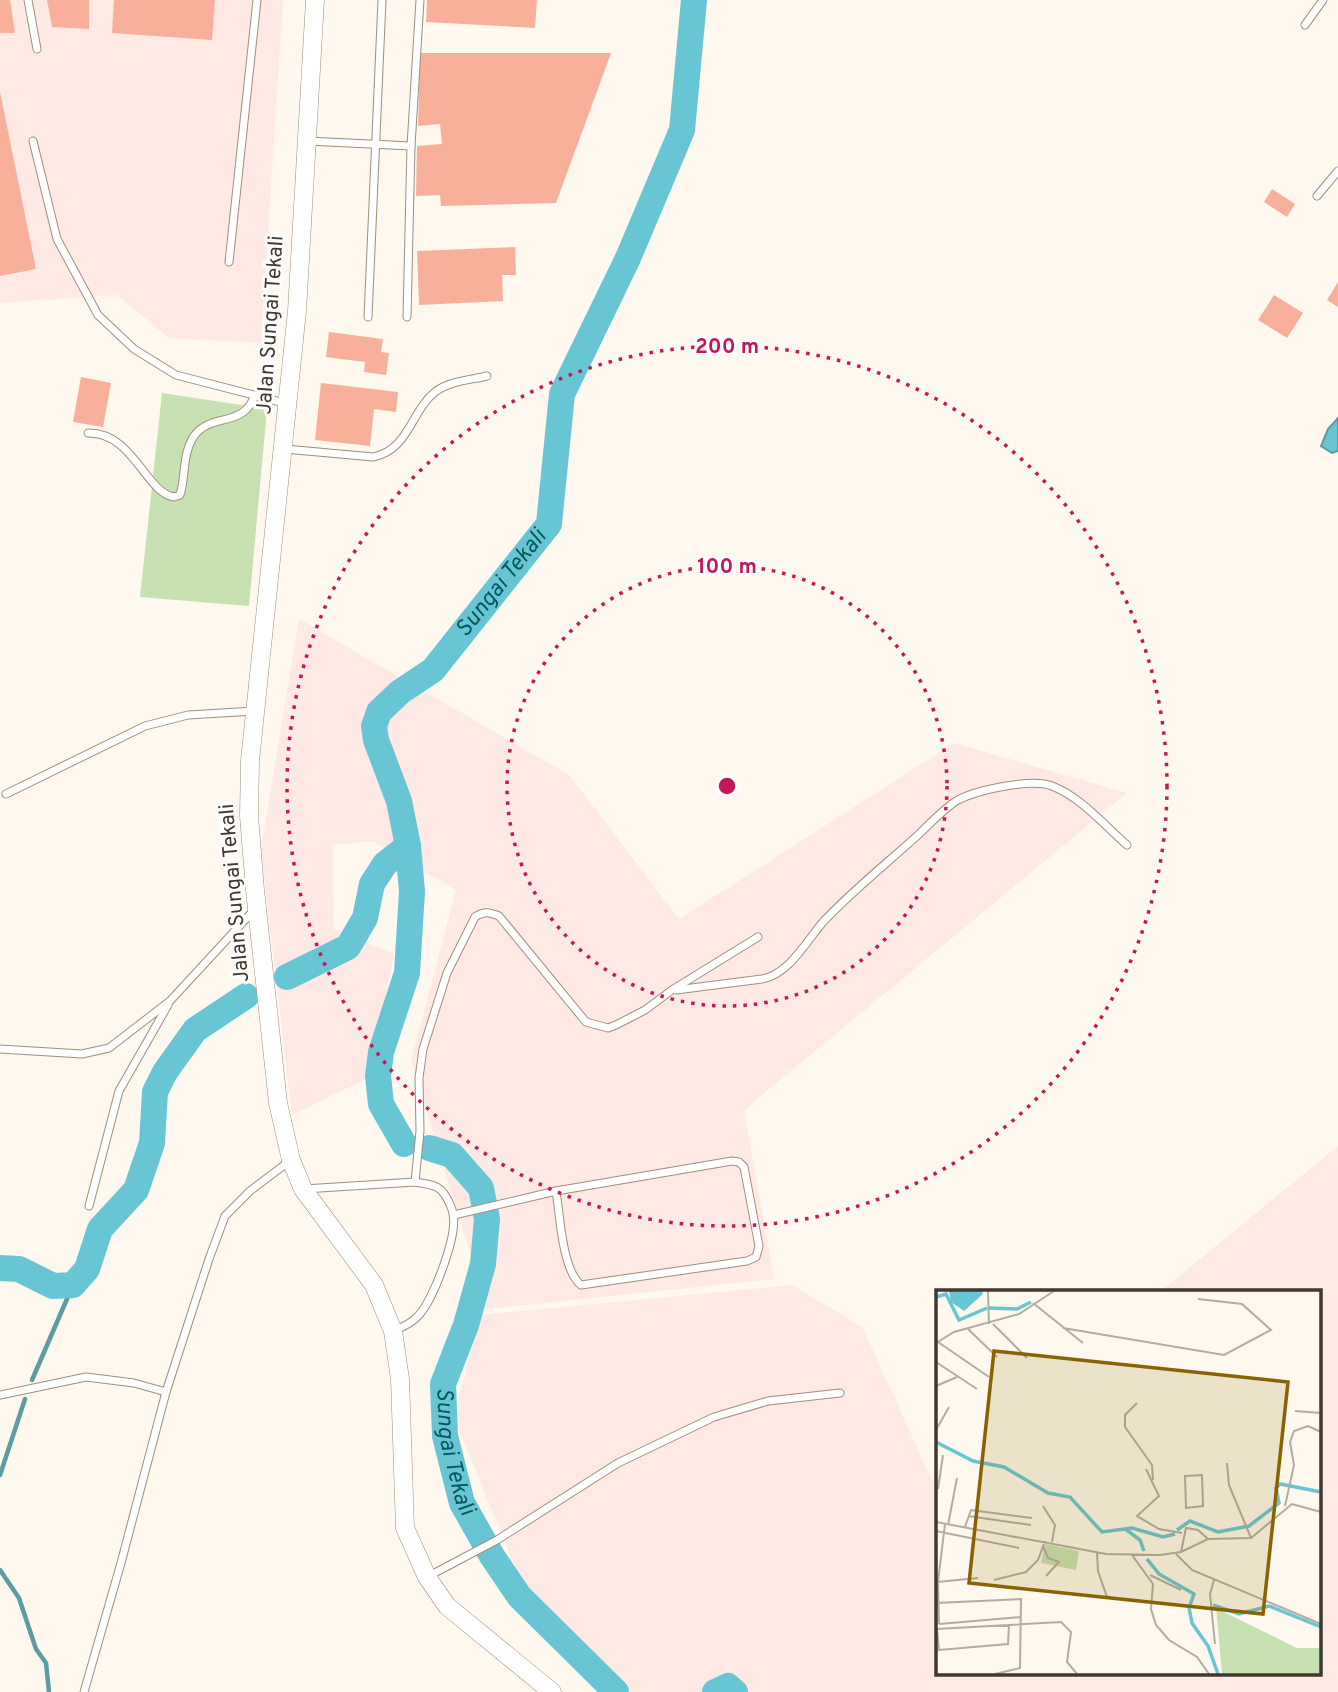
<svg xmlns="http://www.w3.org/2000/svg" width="1338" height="1692" font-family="Overpass,sans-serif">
	<rect width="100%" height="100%" fill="#fef8ee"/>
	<g fill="#fee9e4">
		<path d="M0 0H283L261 343 169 338 117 295 0 303Z"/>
		<path d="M299 619 569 775 679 919 954 743 1127 793 744 1110 774 1279 487 1309 411 1061 456 890 372 841 333 845 334 929 394 954 370 1077 292 1115 261 850Z"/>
		<path d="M1338 1146V1692H631L521 1581 454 1418 480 1315 793 1285 863 1328 932 1481 937 1477V1673H1319V1291H1161Z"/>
	</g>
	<path fill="#c7e1b3" d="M162 393 267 409 249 606 140 597Z"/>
	<path fill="#68c6d4" stroke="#5c9ca3" stroke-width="2" d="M1338 418V451L1332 453 1321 446 1328 429Z"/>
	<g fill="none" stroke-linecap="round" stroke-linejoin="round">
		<g stroke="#5c9ca3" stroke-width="4.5">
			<path d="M32 1380 73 1285"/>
			<path d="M0 1475 25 1399"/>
			<path d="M0 1570 19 1598 36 1649 46 1663 49 1692"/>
		</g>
		<g stroke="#68c6d4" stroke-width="26">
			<path d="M287 977 348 947 365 918 372 884 385 864 408 846"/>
			<path id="s1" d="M404 1144 381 1104 378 1076 381 1052 407 973 412 891 408 846 399 801 376 740 374 726 379 712 400 692 433 670 549 524 562 394 628 258 682 130 694 0"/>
			<path id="s2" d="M429 1148 452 1155 481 1188 487 1219 483 1264 466 1325 443 1384 445 1436 462 1503 492 1556 519 1596 616 1692"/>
			<path d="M0 1268 19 1269 53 1286 73 1285 87 1269 100 1229 136 1190 152 1143 155 1092 165 1072 195 1030 246 996"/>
			<path d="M715 1692 728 1686 735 1692"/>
		</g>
	</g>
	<g fill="#f9b09a">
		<path d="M0 0H10L15 33H0Z"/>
		<path d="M47 0H89V29L52 27Z"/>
		<path d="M114 0H215L212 40 112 33Z"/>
		<path d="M427 0H537L535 28 426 22Z"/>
		<path d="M420 53H611L556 203 441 206 440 195 416 196 417 146 442 144 440 124 418 126Z"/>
		<path d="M0 92 36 269 0 276Z"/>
		<path d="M1272 189 1295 204 1287 217 1264 202Z"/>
		<path d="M515 247 516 275H502L503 301 419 305 417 251Z"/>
		<path d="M1338 282V307L1327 300Z"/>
		<path d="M1274 295 1303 313 1287 338 1258 320Z"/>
		<path d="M329 332 383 339 381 352 389 353 386 375 364 372 365 362 326 357Z"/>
		<path d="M81 377 111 383 103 427 73 422Z"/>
		<path d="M321 383 398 392 396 412 374 409 370 446 315 440Z"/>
	</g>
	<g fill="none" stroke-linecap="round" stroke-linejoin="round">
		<g stroke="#9e8f79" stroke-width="9">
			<g id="service">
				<path d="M28 0 37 49"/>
				<path d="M1305 25 1323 0"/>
				<path d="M33 141 57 239 98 315 134 349 176 375 288 404"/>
				<path d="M307 141 411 146"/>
				<path d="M1317 196 1338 171"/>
				<path d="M229 262 257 0"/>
				<path d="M368 317 382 0"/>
				<path d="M407 317 411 146 420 0"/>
				<path d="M88 433C133 432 146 493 174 497L180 495C186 476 182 454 194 436 211 412 243 429 255 395"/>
				<path d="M285 449 373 457C409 450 411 411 435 392 449 381 470 380 487 376"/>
				<path d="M6 794 145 726 188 715 255 711"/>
				<path d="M676 990 762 979C789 974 806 942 823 922 852 891 886 864 918 835 930 824 944 808 958 800 977 790 1032 778 1052 786 1081 797 1104 825 1127 845"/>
				<path d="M0 1049 82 1054 109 1048 170 1001 254 910"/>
				<path d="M732 1161 739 1162 744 1167 759 1246 756 1257 747 1261 581 1285C562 1270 560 1215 556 1191Z"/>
				<path d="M415 1182 420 1131 419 1078 423 1049 447 973 475 917C484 911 489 912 499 916L586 1022 608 1028 616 1025 645 1010 672 990 758 937"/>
				<path d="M304 1189 415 1182C424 1184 435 1184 441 1190 446 1195 452 1207 453 1214 458 1235 433 1301 418 1316 412 1323 403 1327 395 1330"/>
				<path d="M89 1206 119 1091 168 1005"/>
				<path d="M454 1215 556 1191"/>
				<path d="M0 1395 86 1377 134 1383 166 1392"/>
				<path d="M427 1577 497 1540 618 1463 714 1417 768 1401 840 1393"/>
				<path d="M84 1692 121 1563 166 1392 209 1259 225 1216 250 1191 291 1160"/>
			</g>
		</g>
		<g stroke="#9e8f79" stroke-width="19">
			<path id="tertiary" d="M315 0 297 311 250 761 249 816 255 890 278 1103 291 1160 303 1189 374 1285 393 1331 400 1379 405 1528 427 1577 447 1606 552 1692"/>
		</g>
		<use href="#service" stroke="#fff" stroke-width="7"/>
		<use href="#tertiary" stroke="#fff" stroke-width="18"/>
	</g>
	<g fill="none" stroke="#c2185b" stroke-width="3.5" stroke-dasharray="3.5 7">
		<circle cx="727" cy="786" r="220"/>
		<circle cx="727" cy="786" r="440"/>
	</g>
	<g text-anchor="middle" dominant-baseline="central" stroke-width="6" stroke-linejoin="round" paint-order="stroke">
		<g font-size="21" fill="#403930" stroke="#fff">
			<text transform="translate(271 325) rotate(-86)">Jalan Sungai Tekali</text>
			<text transform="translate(235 893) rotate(-95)">Jalan Sungai Tekali</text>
		</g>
		<g font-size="23" font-style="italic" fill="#005862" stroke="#fff">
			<text stroke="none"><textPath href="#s1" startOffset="628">Sungai Tekali</textPath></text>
			<text stroke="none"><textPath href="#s2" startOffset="340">Sungai Tekali</textPath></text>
		</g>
	</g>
	<g transform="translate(936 1290)">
		<rect width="385" height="385" fill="#fef8ee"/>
		<path d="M109 254 143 261 140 280 105 273ZM280 318 361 358H385V384H286Z" fill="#c7e1b3"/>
		<path d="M13 1H46L47 4 28 21 15 12Z" fill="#68c6d4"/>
		<path fill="none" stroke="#68c6d4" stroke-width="3.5" d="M0 7 10 4 23 30 51 18M53 18 81 19 95 12M0 152 37 171 68 177 112 203 134 207 166 242 196 238 227 247 239 244M188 238 204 250 208 261M241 240 254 231 282 242 313 236 343 213 340 198 344 194 385 202M211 269 223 284 258 304 253 318 256 333 272 356 282 384M277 315 303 324 333 316 385 337"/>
		<path fill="none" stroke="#b2aca2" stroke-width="2" d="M52 1 53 34M97 13 147 53M57 34 91 68M31 38 61 67M127 38 288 65 335 40 306 14 262 9M2 52 53 87M0 53 18 42 83 24 118 1M0 72 41 99M0 96 21 87M201 113 189 125V137L216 175 217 190M359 121 385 123M0 140 13 117M291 173 293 195 315 248M210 179 223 206 201 226 223 239 246 243M266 185 267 216 250 218 249 186ZM2 199 7 165M107 216 119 235 116 252M349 216 358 175 354 152 358 141 372 136 385 142M32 226 95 235M0 232 170 264 224 265 245 262 272 249 315 248 356 214 385 222M12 235 21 188M29 237 35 220 96 228M0 241 83 258M107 256 112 268 123 272 110 286M161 262 162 281 171 307M245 262 250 238 262 240 272 249M240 264 256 280 385 334M196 265 217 294 215 319 220 335 233 350 261 367 273 384M214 285 245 300M58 290 90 282 102 270 109 251M278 290 274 304 279 354M1 292 42 288M0 313 85 309 84 378 59 384M3 334 2 292 9 234M3 334 85 327M0 339 125 332 135 342 131 372 141 384M1 339 3 360 72 354 73 334"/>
		<path fill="#896301" fill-opacity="0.15" stroke="#896301" stroke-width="3.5" d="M58 61 352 92 327 324 33 293Z"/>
		<rect width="385" height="385" fill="none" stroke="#403930" stroke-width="3.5"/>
	</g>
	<circle cx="727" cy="786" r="10" fill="#c2185b" stroke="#fff" stroke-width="3.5"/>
	<g font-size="21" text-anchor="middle" font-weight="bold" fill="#c2185b" stroke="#fff" stroke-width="6" stroke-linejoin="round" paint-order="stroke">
		<text x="727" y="353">200 m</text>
		<text x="727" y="573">100 m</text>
	</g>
</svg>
